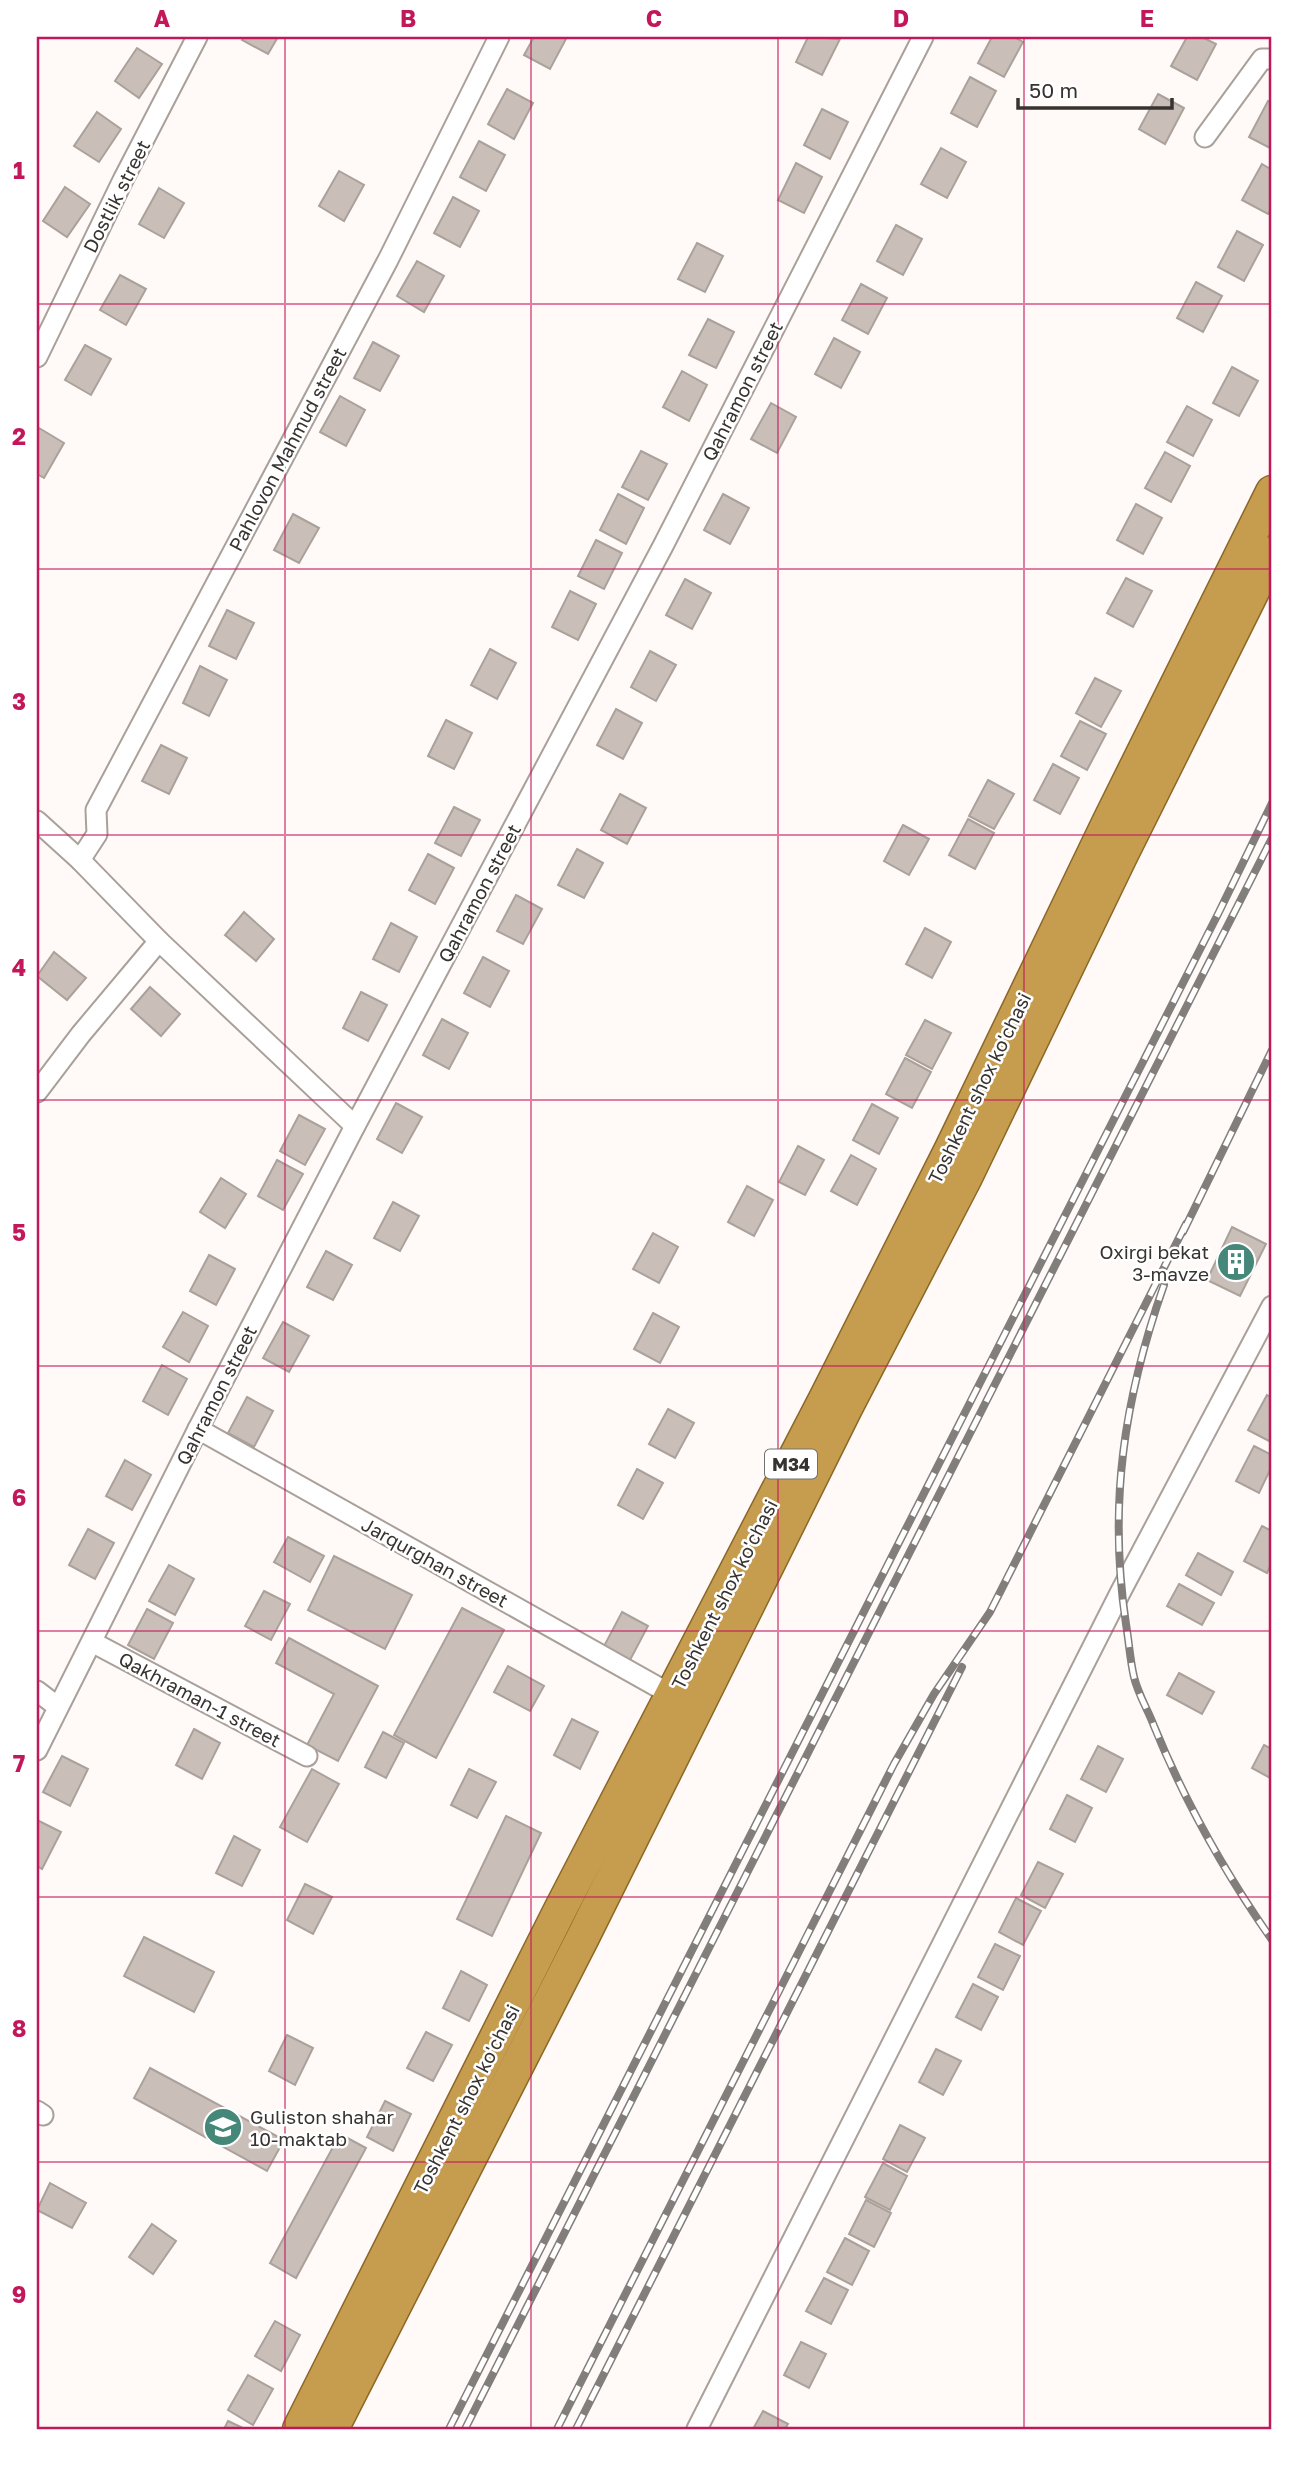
<svg xmlns="http://www.w3.org/2000/svg" width="1309" height="2466" font-family="'Golos Text',sans-serif">
	<rect width="100%" height="100%" fill="#fffaf8"/>
	<g fill="#c9bfb8" stroke="#aba19b" stroke-width="2">
		<path d="M244 37H278L268 54 242 40Z"/>
		<path d="M534 37H567L550 69 524 55Z"/>
		<path d="M808 37 840 39 822 75 796 62Z"/>
		<path d="M992 37H1014L1023 42 1004 77 978 63Z"/>
		<path d="M1187 37H1202L1216 44 1197 80 1171 66Z"/>
		<path d="M137 48 162 64 139 98 115 81Z"/>
		<path d="M970 77 996 91 977 127 951 113Z"/>
		<path d="M507 89 533 103 514 139 488 124Z"/>
		<path d="M1158 94 1184 108 1165 144 1139 129Z"/>
		<path d="M1268 101 1272 103V149L1249 137Z"/>
		<path d="M822 109 848 122 830 159 804 145Z"/>
		<path d="M97 112 121 129 99 162 74 146Z"/>
		<path d="M479 141 505 155 486 191 460 177Z"/>
		<path d="M941 148 966 162 947 198 921 184Z"/>
		<path d="M796 163 822 177 804 213 778 200Z"/>
		<path d="M1262 164 1272 170V207L1268 214 1242 200Z"/>
		<path d="M339 171 364 185 344 221 319 206Z"/>
		<path d="M65 187 90 204 67 237 43 221Z"/>
		<path d="M159 188 184 203 164 238 139 224Z"/>
		<path d="M453 197 479 211 460 247 434 233Z"/>
		<path d="M896 225 922 239 903 275 877 261Z"/>
		<path d="M1237 231 1263 245 1244 281 1218 267Z"/>
		<path d="M697 243 723 256 705 292 678 279Z"/>
		<path d="M417 261 444 276 424 312 397 296Z"/>
		<path d="M120 275 146 289 126 325 100 310Z"/>
		<path d="M1196 282 1222 296 1203 332 1177 318Z"/>
		<path d="M861 284 887 298 868 334 842 320Z"/>
		<path d="M708 319 734 332 716 368 689 355Z"/>
		<path d="M834 338 860 352 841 388 815 374Z"/>
		<path d="M373 342 399 356 380 391 354 378Z"/>
		<path d="M85 345 111 359 91 395 65 380Z"/>
		<path d="M1232 367 1258 381 1239 416 1213 403Z"/>
		<path d="M682 371 707 385 689 421 663 407Z"/>
		<path d="M340 396 365 410 346 446 320 432Z"/>
		<path d="M771 403 796 417 777 453 751 439Z"/>
		<path d="M1187 406 1212 420 1193 456 1167 442Z"/>
		<path d="M39 428 64 443 44 478 37 474V432Z"/>
		<path d="M641 451 667 464 648 500 622 487Z"/>
		<path d="M1165 452 1190 466 1171 502 1145 488Z"/>
		<path d="M618 494 644 508 626 544 600 530Z"/>
		<path d="M723 494 749 508 730 544 704 530Z"/>
		<path d="M1136 504 1162 518 1143 554 1117 540Z"/>
		<path d="M293 514 319 528 299 563 274 550Z"/>
		<path d="M596 540 622 553 604 589 578 576Z"/>
		<path d="M1126 578 1152 591 1133 627 1107 613Z"/>
		<path d="M685 579 711 593 692 629 666 615Z"/>
		<path d="M570 591 596 604 578 640 552 627Z"/>
		<path d="M227 610 254 623 236 659 209 646Z"/>
		<path d="M490 649 516 663 497 699 471 685Z"/>
		<path d="M650 651 676 665 656 701 631 687Z"/>
		<path d="M200 666 227 680 209 716 183 703Z"/>
		<path d="M1095 678 1121 691 1101 727 1076 713Z"/>
		<path d="M616 709 642 723 623 759 597 745Z"/>
		<path d="M446 720 472 733 454 769 428 756Z"/>
		<path d="M1080 721 1106 734 1087 770 1061 756Z"/>
		<path d="M161 745 187 758 169 794 142 781Z"/>
		<path d="M1053 764 1079 778 1060 814 1034 800Z"/>
		<path d="M988 780 1014 794 994 829 969 816Z"/>
		<path d="M620 794 646 808 627 844 601 830Z"/>
		<path d="M454 807 480 820 461 856 435 843Z"/>
		<path d="M968 819 994 833 975 869 949 855Z"/>
		<path d="M903 825 929 839 909 875 884 861Z"/>
		<path d="M577 849 603 863 584 898 558 885Z"/>
		<path d="M428 854 454 868 435 904 409 890Z"/>
		<path d="M516 895 542 909 523 944 497 931Z"/>
		<path d="M244 912 274 939 256 961 225 935Z"/>
		<path d="M391 923 417 937 399 972 373 959Z"/>
		<path d="M925 928 951 942 932 978 906 964Z"/>
		<path d="M54 952 86 978 67 1000 37 976Z"/>
		<path d="M483 957 509 971 490 1007 464 993Z"/>
		<path d="M150 987 180 1014 161 1036 131 1009Z"/>
		<path d="M361 992 387 1005 368 1041 343 1028Z"/>
		<path d="M442 1019 468 1033 449 1069 423 1055Z"/>
		<path d="M925 1020 951 1033 932 1069 906 1055Z"/>
		<path d="M905 1058 931 1072 912 1108 886 1094Z"/>
		<path d="M396 1103 422 1117 402 1153 377 1139Z"/>
		<path d="M872 1104 898 1118 879 1154 853 1140Z"/>
		<path d="M299 1115 325 1129 305 1165 280 1151Z"/>
		<path d="M798 1146 824 1160 805 1195 779 1182Z"/>
		<path d="M851 1155 876 1169 857 1205 831 1191Z"/>
		<path d="M277 1160 303 1174 283 1210 258 1196Z"/>
		<path d="M221 1178 246 1194 225 1228 200 1212Z"/>
		<path d="M747 1186 773 1200 754 1236 728 1222Z"/>
		<path d="M393 1202 419 1216 400 1251 374 1238Z"/>
		<path d="M1232 1227 1266 1244 1240 1296 1207 1280Z"/>
		<path d="M653 1233 678 1247 659 1283 633 1269Z"/>
		<path d="M326 1251 352 1265 333 1300 307 1287Z"/>
		<path d="M209 1255 235 1269 216 1305 190 1291Z"/>
		<path d="M183 1312 208 1326 189 1362 163 1347Z"/>
		<path d="M653 1313 679 1327 660 1363 634 1349Z"/>
		<path d="M283 1322 309 1336 289 1372 263 1358Z"/>
		<path d="M162 1365 187 1379 168 1415 143 1401Z"/>
		<path d="M1267 1395 1272 1398 1271 1442 1248 1430Z"/>
		<path d="M247 1397 273 1411 254 1447 228 1433Z"/>
		<path d="M668 1409 694 1423 675 1458 649 1444Z"/>
		<path d="M1254 1446 1272 1455V1466L1259 1493 1236 1481Z"/>
		<path d="M125 1460 151 1475 132 1510 106 1496Z"/>
		<path d="M637 1469 663 1483 643 1519 618 1505Z"/>
		<path d="M1262 1526 1272 1531V1562L1267 1573 1244 1561Z"/>
		<path d="M88 1529 114 1543 95 1579 69 1565Z"/>
		<path d="M288 1537 324 1556 310 1582 274 1562Z"/>
		<path d="M1198 1553 1233 1572 1221 1595 1186 1575Z"/>
		<path d="M334 1556 412 1595 385 1649 308 1610Z"/>
		<path d="M169 1565 194 1579 175 1615 149 1601Z"/>
		<path d="M1179 1584 1214 1603 1202 1625 1167 1606Z"/>
		<path d="M264 1591 290 1604 271 1640 245 1626Z"/>
		<path d="M462 1608 504 1630 436 1758 394 1735Z"/>
		<path d="M147 1609 173 1623 154 1659 128 1645Z"/>
		<path d="M622 1612 648 1626 629 1662 603 1648Z"/>
		<path d="M289 1638 378 1686 338 1761 307 1745 334 1694 276 1663Z"/>
		<path d="M508 1666 544 1686 530 1711 494 1692Z"/>
		<path d="M1179 1673 1214 1692 1202 1714 1167 1695Z"/>
		<path d="M572 1719 598 1732 580 1769 554 1755Z"/>
		<path d="M194 1729 220 1743 202 1779 176 1765Z"/>
		<path d="M383 1732 404 1743 386 1778 365 1767Z"/>
		<path d="M1264 1745 1272 1749V1779L1252 1768Z"/>
		<path d="M1098 1746 1123 1759 1106 1792 1081 1779Z"/>
		<path d="M62 1756 88 1769 70 1806 43 1792Z"/>
		<path d="M312 1769 339 1784 307 1842 280 1827Z"/>
		<path d="M469 1769 496 1782 477 1818 451 1805Z"/>
		<path d="M1067 1795 1092 1808 1075 1842 1050 1829Z"/>
		<path d="M506 1816 541 1833 492 1936 457 1919Z"/>
		<path d="M37 1820 61 1832 42 1869 37 1866Z"/>
		<path d="M234 1836 260 1850 242 1886 216 1873Z"/>
		<path d="M1038 1862 1063 1874 1045 1908 1021 1895Z"/>
		<path d="M305 1884 332 1897 313 1934 287 1920Z"/>
		<path d="M1016 1898 1041 1911 1023 1945 999 1932Z"/>
		<path d="M144 1937 214 1972 194 2012 124 1976Z"/>
		<path d="M995 1944 1020 1956 1003 1990 978 1977Z"/>
		<path d="M461 1971 487 1985 469 2021 443 2008Z"/>
		<path d="M973 1984 998 1997 981 2030 956 2017Z"/>
		<path d="M426 2032 452 2045 433 2081 407 2068Z"/>
		<path d="M287 2035 313 2048 295 2085 269 2071Z"/>
		<path d="M936 2049 961 2061 943 2095 919 2082Z"/>
		<path d="M150 2068 284 2140 267 2171 134 2098Z"/>
		<path d="M385 2101 411 2114 393 2151 367 2137Z"/>
		<path d="M900 2125 925 2138 907 2172 883 2159Z"/>
		<path d="M340 2134 366 2148 296 2278 270 2263Z"/>
		<path d="M883 2163 907 2176 890 2210 865 2197Z"/>
		<path d="M50 2183 86 2203 72 2228 37 2210Z"/>
		<path d="M866 2200 891 2213 874 2247 849 2234Z"/>
		<path d="M152 2224 176 2241 153 2274 129 2257Z"/>
		<path d="M845 2238 869 2251 852 2285 827 2272Z"/>
		<path d="M824 2278 848 2290 831 2324 806 2311Z"/>
		<path d="M275 2321 300 2335 281 2371 255 2356Z"/>
		<path d="M801 2342 826 2354 809 2388 784 2375Z"/>
		<path d="M248 2375 273 2389 253 2425 228 2410Z"/>
		<path d="M763 2411 788 2424 785 2429H753Z"/>
		<path d="M228 2421 245 2429H224Z"/>
	</g>
	<g fill="none" stroke-linecap="round" stroke-linejoin="round">
		<g stroke="#aaa09a" stroke-width="23">
			<g id="minor">
				<path d="M1205 137 1262 59H1272"/>
				<path d="M37 357 124 178 197 37"/>
				<path d="M37 821 80 860 159 941 355 1126"/>
				<path d="M80 860 97 834 96 810 388 260 499 37"/>
				<path d="M37 1092 81 1034 159 941"/>
				<path d="M198 1429 672 1695"/>
				<path d="M92 1642 307 1756"/>
				<path d="M37 1691 58 1707"/>
				<path d="M37 1750 198 1429 355 1126 663 546 923 37"/>
				<path d="M37 2111 43 2115"/>
				<path d="M697 2429 1121 1591 1272 1306"/>
			</g>
		</g>
		<g stroke="#8b6827" stroke-width="35">
			<g id="trunk">
				<path d="M299 2429 561 1908 826 1397 951 1149 1108 823 1272 492"/>
				<path d="M332 2429 583 1937 846 1408 966 1177 1121 856 1272 553"/>
			</g>
		</g>
		<use href="#minor" stroke="#fff" stroke-width="19"/>
		<use href="#trunk" stroke="#c69c4e" stroke-width="32"/>
		<g stroke="#827e7c" stroke-width="8">
			<g id="rail">
				<path d="M1183 1232 1272 1050"/>
				<path d="M1164 1285C1124 1399 1108 1504 1126 1624 1129 1642 1130 1660 1134 1677 1138 1694 1148 1710 1154 1726 1185 1802 1225 1873 1272 1940"/>
				<path d="M449 2429 1219 912 1272 803"/>
				<path d="M465 2429 1272 838"/>
				<path d="M557 2429 894 1764 934 1694 990 1612 1186 1224"/>
				<path d="M576 2429 962 1667"/>
			</g>
		</g>
		<use href="#rail" stroke="#fff" stroke-width="5" stroke-dasharray="16" stroke-linecap="butt"/>
	</g>
	<path fill="none" stroke="#c2185b" stroke-width="2" stroke-opacity="0.55" d="M285 37V2429M531 37V2429M778 37V2429M1024 37V2429M37 304H1272M37 569H1272M37 835H1272M37 1100H1272M37 1366H1272M37 1631H1272M37 1897H1272M37 2162H1272"/>
	<defs>
		<g id="building-disc" transform="scale(2.0125)"><circle r="9.5" fill="#458778" stroke="#fff"/><path d="M-4-6H4V6H1V3H-1V6H-4ZM-2.5-4.3h1.7v1.8h-1.7ZM.8-4.3h1.7v1.8H.8ZM-2.5-1h1.7V.8h-1.7ZM.8-1h1.7V.8H.8Z" fill="#fff"/></g>
		<g id="school-disc" transform="scale(2.0125)"><circle r="9.5" fill="#458778" stroke="#fff"/><path d="M0-5L7-2L0 1L-7-2ZM-4 1L0 2.5L4 1V4Q0 6-4 4Z" fill="#fff"/></g>
	</defs>
	<g fill-rule="evenodd">
		<use href="#building-disc" x="1236" y="1262"/>
		<use href="#school-disc" x="223" y="2127"/>
	</g>
	<g text-anchor="middle" dominant-baseline="central" stroke-width="5" stroke-linejoin="round" paint-order="stroke">
		<rect fill="#fff" stroke="#73706f" stroke-width="2" x="765" y="1449.5" width="52" height="29" rx="5"/>
		<g font-size="18" font-weight="bold" fill="#373331">
			<text x="791" y="1464">M34</text>
		</g>
		<g font-size="19" fill="#373331" stroke="#fff">
			<text transform="translate(116 196) rotate(-63)">Dostlik street</text>
			<text transform="translate(742 391) rotate(-63)">Qahramon street</text>
			<text transform="translate(287 449) rotate(-62)">Pahlovon Mahmud street</text>
			<text transform="translate(479 893) rotate(-62)">Qahramon street</text>
			<text transform="translate(979 1088) rotate(-64)">Toshkent shox ko'chasi</text>
			<text transform="translate(216 1395) rotate(-63)">Qahramon street</text>
			<text transform="translate(435 1562) rotate(29)">Jarqurghan street</text>
			<text transform="translate(724 1594) rotate(-63)">Toshkent shox ko'chasi</text>
			<text transform="translate(200 1699) rotate(28)">Qakhraman-1 street</text>
			<text transform="translate(466 2099) rotate(-63)">Toshkent shox ko'chasi</text>
		</g>
		<g font-size="19" fill="#373331" stroke="#fff" text-anchor="end">
			<text x="1209" y="1251">Oxirgi bekat<tspan x="1209" dy="22">3-mavze</tspan></text>
			<text x="250" y="2116" text-anchor="start">Guliston shahar<tspan x="250" dy="22">10-maktab</tspan></text>
		</g>
	</g>
	<rect width="1309" height="2466" fill="none" stroke="#ffffff" stroke-width="77"/>
	<path d="M1018 98v10h154v-10" fill="none" stroke="#373331" stroke-width="3.5"/>
	<text x="1029" y="98" font-size="21" fill="#373331" stroke="#ffffff" stroke-width="5" paint-order="stroke">50 m</text>
	<rect x="38" y="38" width="1232" height="2390" fill="none" stroke="#c2185b" stroke-width="2.5"/>
	<g font-size="23" text-anchor="middle" font-weight="bold" fill="#c2185b">
		<text x="162" y="27">A</text>
		<text x="408" y="27">B</text>
		<text x="654" y="27">C</text>
		<text x="901" y="27">D</text>
		<text x="1147" y="27">E</text>
		<text x="19" y="179">1</text>
		<text x="19" y="445">2</text>
		<text x="19" y="710">3</text>
		<text x="19" y="976">4</text>
		<text x="19" y="1241">5</text>
		<text x="19" y="1506">6</text>
		<text x="19" y="1772">7</text>
		<text x="19" y="2037">8</text>
		<text x="19" y="2303">9</text>
	</g>
</svg>
